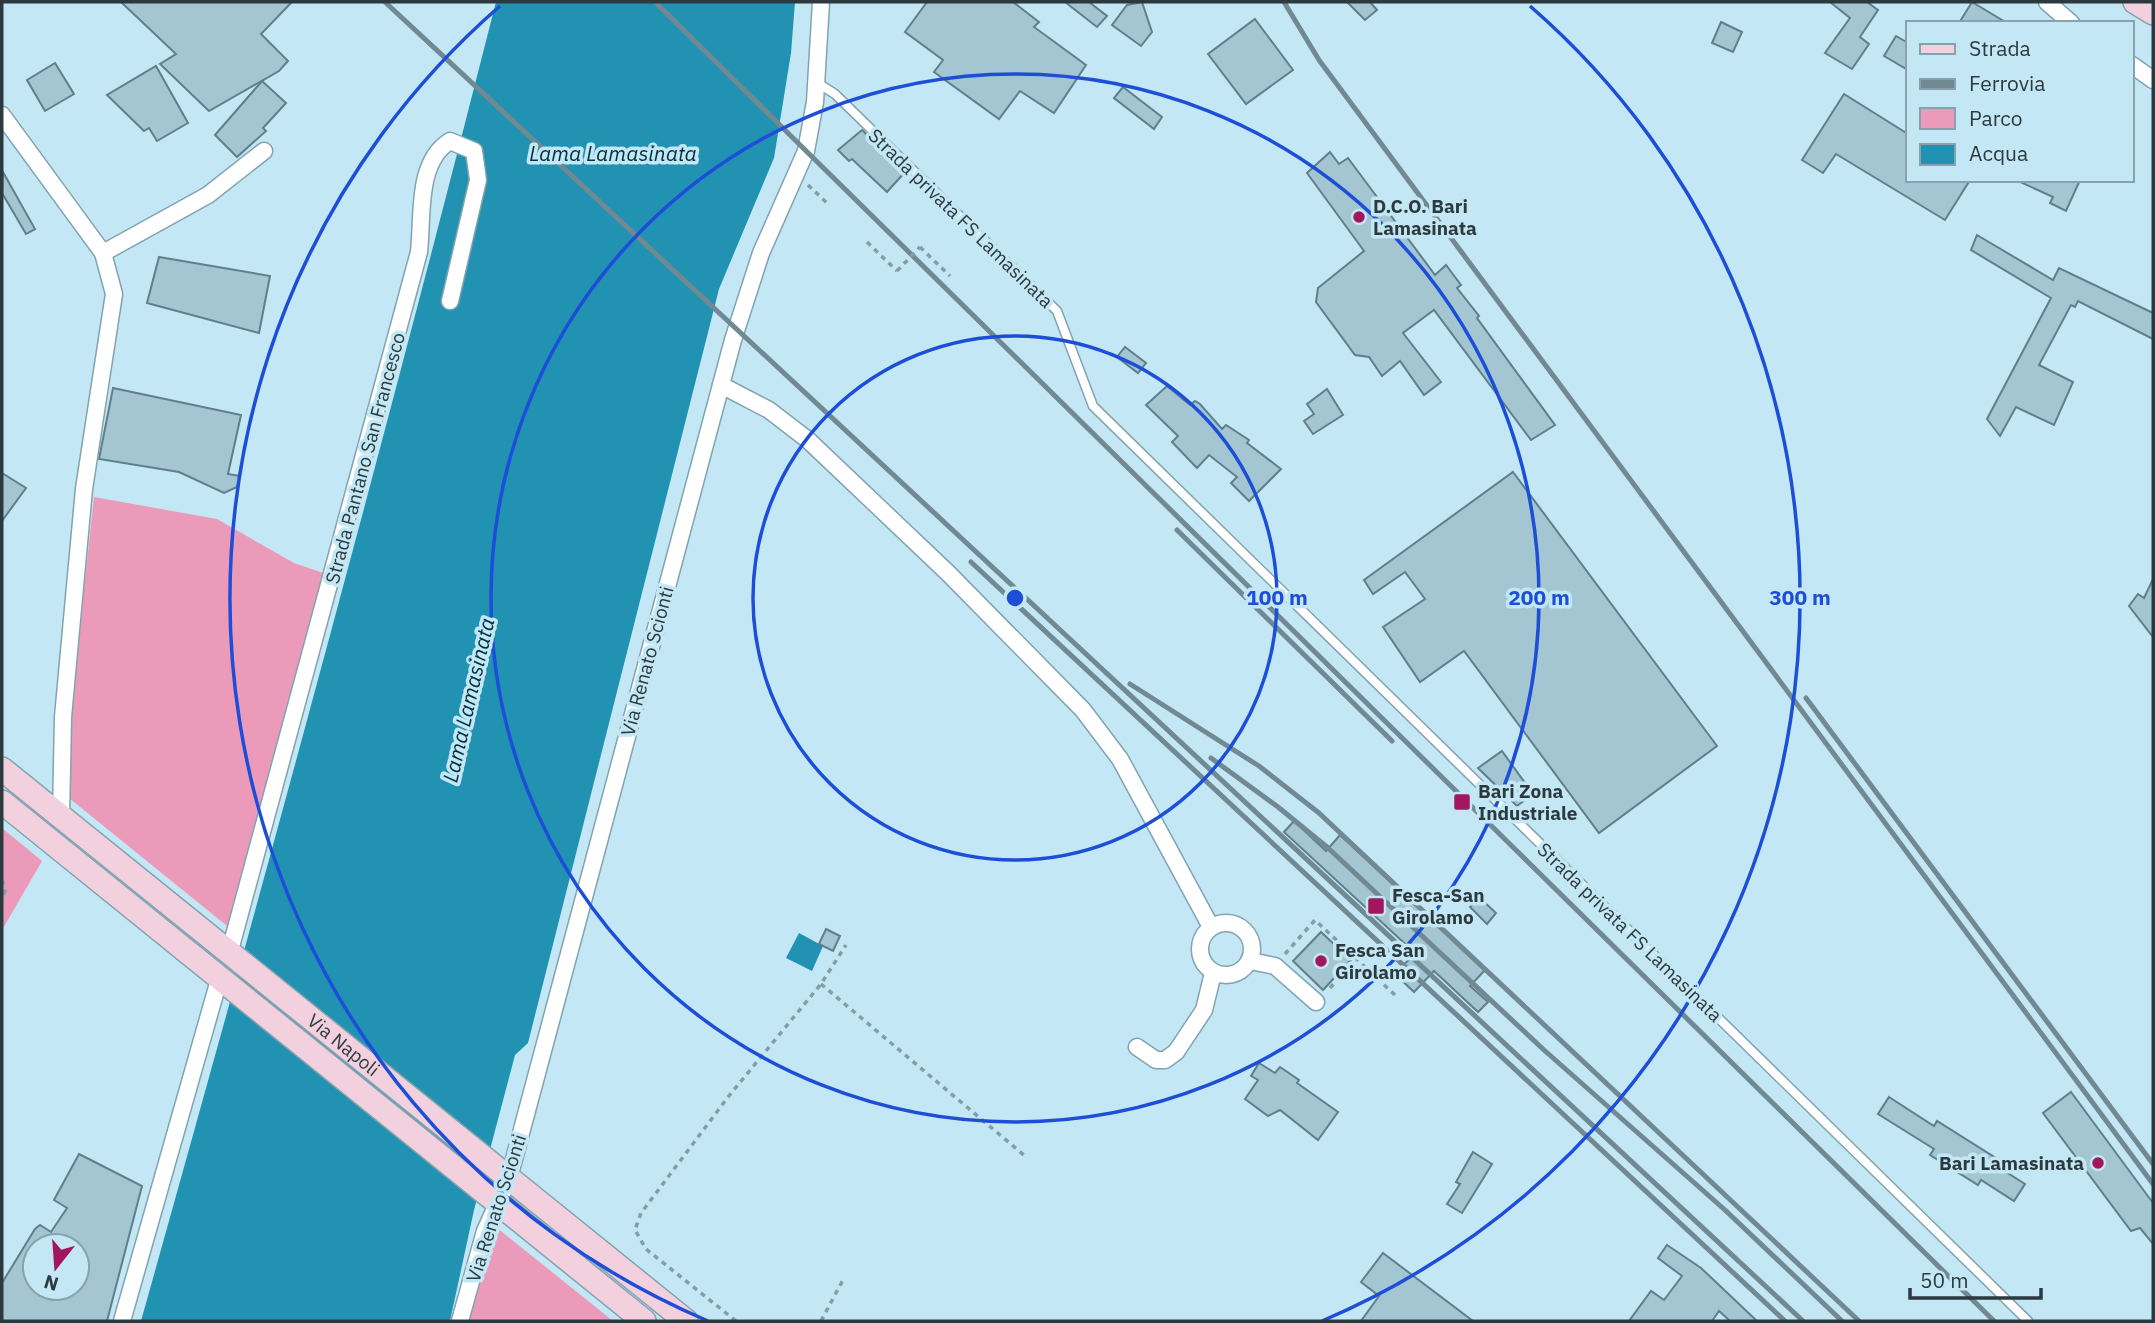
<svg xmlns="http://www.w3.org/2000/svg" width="2155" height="1323" font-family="'IBM Plex Sans',sans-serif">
	<rect width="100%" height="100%" fill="#c3e7f4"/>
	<g fill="#eb9bb9">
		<path d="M94 497 217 519 294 563 326 574 232 930 69 798 70 720Z"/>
		<path d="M2 828 42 861 2 930Z"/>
		<path d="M496 1227 613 1321H466L487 1246Z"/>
	</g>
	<g fill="#2192b2">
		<path d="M496 2H795L791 53 774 158 719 289 528 1043 515 1055 474 1210 450 1321H141C264 883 384 443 496 2Z"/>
		<path d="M799 933 823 946 812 971 786 958Z"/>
	</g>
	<g fill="#a3c6d2" stroke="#5f7f8b" stroke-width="2" fill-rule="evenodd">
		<path d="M121 2H292L261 34 288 61 279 71 209 111 160 64 176 54Z"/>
		<path d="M927 2H1013L1039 22 1034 27 1086 65 1054 113 1020 91 999 119 934 72 943 60 905 32Z"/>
		<path d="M1065 2H1089L1107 16 1097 27Z"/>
		<path d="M1142 2 1152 32 1141 46 1112 25 1127 5Z"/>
		<path d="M1347 2H1370L1377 10 1365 20Z"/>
		<path d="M1830 2H1867L1878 10 1860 37 1869 44 1852 69 1825 53 1850 18Z"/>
		<path d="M1972 2 2007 23H1959Z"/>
		<path d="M1255 19 1293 70 1246 104 1208 54Z"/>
		<path d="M1721 22 1742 32 1733 52 1712 43Z"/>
		<path d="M1896 36 1908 43V70L1884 56Z"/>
		<path d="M55 63 74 94 45 111 27 80Z"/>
		<path d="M156 66 188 123 157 141 149 128 144 131 107 95Z"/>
		<path d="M262 81 286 103 263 128 266 131 237 157 215 135Z"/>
		<path d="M1123 87 1162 117 1154 129 1114 98Z"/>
		<path d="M1844 94 1908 134V180H1970L1945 220 1836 154 1823 173 1802 160Z"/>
		<path d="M862 130 905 172 887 192 852 159 849 161 838 150Z"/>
		<path d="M1330 152 1339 164 1348 158 1435 275 1446 265 1461 285 1457 288 1479 316 1477 318 1555 425 1531 440 1434 310 1403 333 1441 382 1424 395 1400 361 1382 376 1369 357 1355 355 1316 302 1318 288 1364 251 1307 173Z"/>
		<path d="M3 172 35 229 26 234 2 193Z"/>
		<path d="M2016 180H2080L2066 211 2050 203 2053 197Z"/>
		<path d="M1977 235 2053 280 2059 268 2153 313V339L2078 301 2075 307 2071 305 2039 365 2073 382 2054 425 2016 407 2000 436 1987 419 2051 298 1971 250Z"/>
		<path d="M159 257 270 276 259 333 147 303Z"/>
		<path d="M1125 347 1146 363 1138 373 1117 357Z"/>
		<path d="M1167 386 1190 405 1195 401 1200 404 1222 429 1226 425 1249 440 1247 443 1281 469 1249 501 1231 483 1237 477 1209 455 1197 468 1172 442 1178 436 1146 405Z"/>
		<path d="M113 388 241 415 228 474 240 476 237 487 224 493 179 472 99 459Z"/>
		<path d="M1327 389 1343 415 1313 434 1304 421 1314 414 1307 404Z"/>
		<path d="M1513 472 1717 746 1599 833 1464 651 1420 682 1383 627 1425 599 1405 572 1373 594 1364 580Z"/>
		<path d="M2 473 26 488 2 521Z"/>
		<path d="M2153 579V637L2129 606 2138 594 2144 598Z"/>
		<path d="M1502 751 1533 794 1517 806 1478 768Z"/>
		<path d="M1294 821 1326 851 1340 835 1485 970 1470 986 1488 1002 1478 1012 1434 971 1414 992 1395 974 1415 953 1284 832Z"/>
		<path d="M1480 898 1496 913 1487 924 1470 907Z"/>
		<path d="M826 929 840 936 833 951 819 944Z"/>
		<path d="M1321 932 1351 960 1323 990 1293 961Z"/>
		<path d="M1259 1063 1275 1073 1280 1067 1299 1080 1297 1083 1338 1112 1318 1140 1280 1110 1268 1116 1245 1099 1258 1080 1251 1076Z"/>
		<path d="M2071 1092 2153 1203V1244L2140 1228 2131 1231 2043 1113Z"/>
		<path d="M1889 1097 1934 1126 1937 1121 2007 1165 2003 1170 2025 1184 2014 1201 1981 1180 1978 1185 1930 1155 1934 1149 1878 1114Z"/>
		<path d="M1473 1152 1492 1164 1462 1213 1447 1204 1460 1184 1456 1182Z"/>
		<path d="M79 1154 142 1186 107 1321H2V1283L35 1229 40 1225 51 1232 67 1208 54 1200ZM35 1246H77V1288H35Z"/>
		<path d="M1667 1245 1701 1268 1757 1321H1730L1719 1311 1712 1321H1629L1651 1291 1664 1300 1682 1276 1658 1258Z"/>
		<path d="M1383 1253 1473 1321H1361L1379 1296 1361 1282Z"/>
	</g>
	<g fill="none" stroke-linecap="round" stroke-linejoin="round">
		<g stroke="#82a3b0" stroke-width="11">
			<path id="lane" d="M816 82 835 94 1057 311 1093 406 2028 1321"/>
		</g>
		<g stroke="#82a3b0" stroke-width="19">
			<g id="street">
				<path d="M2047 2 2071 23"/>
				<path d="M2132 65 2153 80"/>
				<path d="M2 115 103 253 114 294 84 489 63 717 61 817"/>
				<path d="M103 253 208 195 264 151"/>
				<path d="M721 385 769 410 808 440 948 573 1083 710 1120 759 1211 927"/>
				<circle cx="1226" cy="949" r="26"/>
				<path d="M229 954 419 252C423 216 416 162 450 141L474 151 478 180 450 301"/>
				<path d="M1250 961 1275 966 1316 1002"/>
				<path d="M1137 1047 1156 1060H1165L1176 1052 1204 1010 1213 973"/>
				<path d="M122 1321 219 980"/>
				<path d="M460 1321 485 1231 509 1178 733 340 761 253 806 151 815 102 821 2"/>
			</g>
		</g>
		<g stroke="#82a3b0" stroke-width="26">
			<g id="secondary">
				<path d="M2135 2 2153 13"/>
				<path id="s1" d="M2 769 686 1321"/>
				<path d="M2 802 644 1321"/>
			</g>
		</g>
		<g stroke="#849ea8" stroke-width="3.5" stroke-dasharray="5 5" stroke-linecap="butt">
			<path d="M808 185 827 203"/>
			<path d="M867 242 897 271"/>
			<path d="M920 247 950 276"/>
			<path d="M2 880 5 891 2 900"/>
			<path d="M1285 954 1315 920 1396 996"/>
			<path d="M821 984 1025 1156"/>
			<path d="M1330 988 1349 967"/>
			<path d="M736 1321 646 1249 635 1230 641 1213 728 1097 821 984 846 945"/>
			<path d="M821 1321 844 1278"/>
		</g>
		<use href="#lane" stroke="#fff" stroke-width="8"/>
		<use href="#street" stroke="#fff" stroke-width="16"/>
		<use href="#secondary" stroke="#f2d0de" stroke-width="23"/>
		<g stroke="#718992" stroke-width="5">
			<path d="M385 2 1803 1321"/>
			<path d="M655 2 1994 1321"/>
			<path d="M1284 2 1319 60 2153 1184"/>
			<path d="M1177 530 1392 741"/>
			<path d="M971 562 1785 1321"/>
			<path d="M1130 684 1259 766 1319 813 1859 1321"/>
			<path d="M1806 698 2153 1164"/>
			<path d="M1211 758 1278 807 1327 847 1544 1050 1725 1210 1842 1321"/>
		</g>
		<path stroke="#849ea8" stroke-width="3.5" stroke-dasharray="5 5" stroke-linecap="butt" d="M897 271 920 247"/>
	</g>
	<g fill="none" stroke="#1d4ed8" stroke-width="3.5">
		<circle cx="1015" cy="598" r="262"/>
		<circle cx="1015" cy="598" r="524"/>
		<path d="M708 1321A785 785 0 0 1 500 6M1530 6A785 785 0 0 1 1322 1321"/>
	</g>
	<g fill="#a2165f" stroke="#c3e7f4" stroke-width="2.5">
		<circle cx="1359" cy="217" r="7"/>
		<rect x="1453" y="793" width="18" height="18" rx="3.5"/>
		<rect x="1367" y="897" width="18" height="18" rx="3.5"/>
		<circle cx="1321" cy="961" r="7"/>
		<circle cx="2098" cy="1163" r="7"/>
	</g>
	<g text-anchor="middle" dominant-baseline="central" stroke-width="7" stroke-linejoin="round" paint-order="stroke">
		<g font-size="19" font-weight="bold" fill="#2c3a3f" stroke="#c3e7f4" text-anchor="start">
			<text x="1373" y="206">D.C.O. Bari<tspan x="1373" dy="22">Lamasinata</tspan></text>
			<text x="1478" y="791">Bari Zona<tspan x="1478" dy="22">Industriale</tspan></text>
			<text x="1392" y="895">Fesca-San<tspan x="1392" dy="22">Girolamo</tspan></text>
			<text x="1335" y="950">Fesca San<tspan x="1335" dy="22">Girolamo</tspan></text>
			<text x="2084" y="1163" text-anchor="end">Bari Lamasinata</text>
		</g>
		<g font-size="19" fill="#2c3a3f" stroke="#c3e7f4">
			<text transform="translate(961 218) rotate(44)">Strada privata FS Lamasinata</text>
			<text transform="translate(365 458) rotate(-75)">Strada Pantano San Francesco</text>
			<text transform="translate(647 661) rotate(-75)">Via Renato Scionti</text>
			<text transform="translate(1630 932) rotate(44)">Strada privata FS Lamasinata</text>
			<text stroke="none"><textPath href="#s1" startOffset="439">Via Napoli</textPath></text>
			<text transform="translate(496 1208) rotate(-72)">Via Renato Scionti</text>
		</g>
		<g font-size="21" font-style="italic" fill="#00313f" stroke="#c3e7f4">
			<text x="613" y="153">Lama Lamasinata</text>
			<text transform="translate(468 700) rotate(-77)">Lama Lamasinata</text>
		</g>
	</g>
	<circle cx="1015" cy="598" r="10" fill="#1d4ed8" stroke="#c3e7f4" stroke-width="3.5"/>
	<g font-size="21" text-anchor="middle" font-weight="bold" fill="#1d4ed8" stroke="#c3e7f4" stroke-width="7" stroke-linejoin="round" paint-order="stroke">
		<text x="1277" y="605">100 m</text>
		<text x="1539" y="605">200 m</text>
		<text x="1800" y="605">300 m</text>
	</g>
	<rect width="2155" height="1323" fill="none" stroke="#2c3a3f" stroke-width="7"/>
	<rect x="1906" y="21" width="228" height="161" fill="#c3e7f4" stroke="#87a2ac" stroke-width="2"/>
	<rect x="1920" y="44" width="35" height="10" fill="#f2d0de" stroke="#87a2ac" stroke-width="2"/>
	<text x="1969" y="56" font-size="21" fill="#2c3a3f">Strada</text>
	<rect x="1920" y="79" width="35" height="10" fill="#718992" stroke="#87a2ac" stroke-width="2"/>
	<text x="1969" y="91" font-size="21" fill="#2c3a3f">Ferrovia</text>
	<rect x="1920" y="108" width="35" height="21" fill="#eb9bb9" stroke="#87a2ac" stroke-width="2"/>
	<text x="1969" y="126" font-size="21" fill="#2c3a3f">Parco</text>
	<rect x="1920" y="144" width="35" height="21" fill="#2192b2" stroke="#87a2ac" stroke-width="2"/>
	<text x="1969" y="161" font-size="21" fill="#2c3a3f">Acqua</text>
	<g transform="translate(56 1267) rotate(197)"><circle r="33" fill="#c3e7f4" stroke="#87a2ac" stroke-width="2"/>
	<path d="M0-5L12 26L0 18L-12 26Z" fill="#a2165f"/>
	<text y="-10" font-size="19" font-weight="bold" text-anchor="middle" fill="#2c3a3f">N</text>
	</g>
	<path d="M1910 1288v10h131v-10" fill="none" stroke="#2c3a3f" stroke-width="3.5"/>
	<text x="1920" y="1288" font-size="21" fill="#2c3a3f" stroke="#c3e7f4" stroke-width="5" paint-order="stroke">50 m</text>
</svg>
